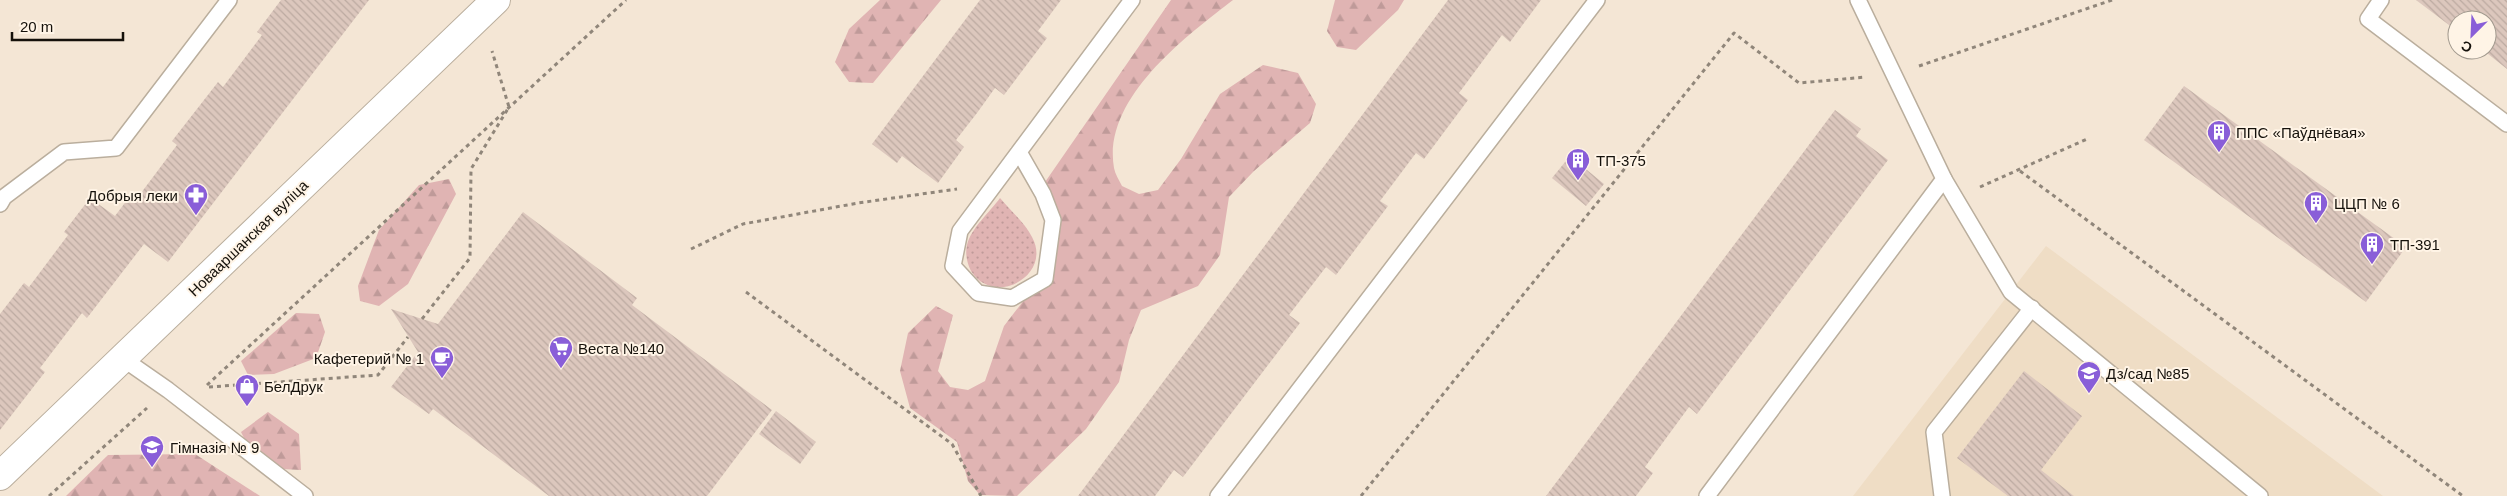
<svg xmlns="http://www.w3.org/2000/svg" width="2507" height="496" font-family="Arial,sans-serif">
	<defs>
		<pattern id="grass-dots" width="8" height="8" patternUnits="userSpaceOnUse" patternTransform="scale(1.25)"><rect width="8" height="8" fill="#e0b4b3"/><path d="M2 2h.1M6 6h.1" fill="none" stroke="#bf9a99" stroke-width="1.8" stroke-linecap="round"/></pattern>
		<pattern id="forest-firs" width="22" height="20" patternUnits="userSpaceOnUse" patternTransform="scale(1.25)"><rect width="22" height="20" fill="#e0b4b3"/><path d="M5 1l3.5 6h-7zM16 11l3.5 6h-7z" fill="#bf9a99"/></pattern>
		<pattern id="building-back-hatch" width="6" height="6" patternUnits="userSpaceOnUse" patternTransform="scale(1.25)"><rect width="6" height="6" fill="#dcc7bd"/><path d="M-1 5l2 2M0 0l6 6M5-1l2 2" fill="none" stroke="#bcaaa1"/></pattern>
	</defs>
	<rect width="100%" height="100%" fill="#f4e6d5"/>
	<path fill="#efddc5" d="M2046 246 2383 496H1853Z"/>
	<path fill="url(#grass-dots)" d="M1000 198C1010 210 1025 223 1032 237 1053 275 994 308 971 271 967 263 965 254 967 245 971 228 990 212 1000 198Z"/>
	<g fill="url(#forest-firs)">
		<path d="M880 0H941L873 83 849 82 835 62 849 29Z"/>
		<path d="M1171 0H1233C1185 37 1102 99 1114 168 1115 174 1119 180 1122 186L1139 194 1158 190 1181 159 1220 94 1263 65 1298 73 1316 104 1310 123 1254 171 1229 197 1220 255 1198 286 1141 310 1129 340 1119 382 1086 429 1017 496 980 495 968 481 957 442 910 408 900 371 908 333 936 306 953 315 938 371 950 387 968 390 985 381 1004 326 1051 265 1043 185Z"/>
		<path d="M1335 0H1404L1398 10 1356 50 1337 47 1327 31Z"/>
		<path d="M449 179 456 194 408 284 379 306 360 301 358 286 379 230 419 185Z"/>
		<path d="M296 313 319 314 325 332 316 358 274 374 248 375 241 361Z"/>
		<path d="M268 412 299 434 301 470 282 469 247 444 241 432Z"/>
		<path d="M195 454 260 496H66L108 455Z"/>
	</g>
	<g fill="url(#building-back-hatch)">
		<path d="M281 0H369L168 262 144 244 87 318 82 313 40 368 45 372 0 430V314L24 283 29 287 68 235 64 232 90 198 115 216 133 192 138 197 177 145 172 141 218 82 223 87 262 35 257 32Z"/>
		<path d="M980 0H1061L1038 31 1047 38 1004 95 995 88 977 113 956 140 964 147 938 183 902 156 897 163 872 144Z"/>
		<path d="M1448 0H1541L1510 42 1502 35 1459 93 1468 100 1424 159 1416 153 1380 201 1388 206 1336 275 1326 267 1289 315 1300 323 1183 477 1174 470 1155 496H1078Z"/>
		<path d="M2416 0H2507V69L2483 50H2487V20H2457V31Z"/>
		<path d="M2184 86 2406 247 2366 302 2144 140Z"/>
		<path d="M1835 110 1861 129 1856 136 1888 160 1848 213 1697 414 1689 407 1664 441 1645 467 1653 473 1636 496H1546Z"/>
		<path d="M1570 156 1604 184 1586 206 1552 178Z"/>
		<path d="M523 212 637 298 632 305 772 410 707 496H549L433 409 429 414 391 387 418 352 391 309 438 324Z"/>
		<path d="M2024 371 2082 416 2041 470 2074 496H2008L1957 458Z"/>
		<path d="M776 411 816 442 800 464 759 434Z"/>
	</g>
	<g fill="none" stroke-linecap="round" stroke-linejoin="round">
		<g stroke="#baae9d" stroke-width="18">
			<g id="lane">
				<path d="M2381 0 2368 19 2507 124"/>
				<path d="M1019 152 1043 194 1053 220 1045 279 1012 298 978 293 953 266 960 231 1132 0"/>
				<path d="M1944 179 2011 292 2260 496"/>
				<path d="M0 204 4 197 64 152 116 148 229 0"/>
				<path d="M122 358 168 390 305 496"/>
				<path d="M1218 496 1597 0"/>
				<path d="M1707 496 1944 179 1858 0"/>
				<path d="M1942 496 1934 432 2032 308"/>
			</g>
		</g>
		<g stroke="#baae9d" stroke-width="30">
			<path id="street" d="M0 476 496 0"/>
		</g>
		<g stroke="#90867a" stroke-width="3" stroke-dasharray="4 4" stroke-linecap="butt">
			<path d="M1919 66 2112 0"/>
			<path d="M2020 171 2463 496"/>
			<path d="M1980 187 2087 139"/>
			<path d="M691 249 743 224 858 203 957 189"/>
			<path d="M746 292 952 444 981 496"/>
			<path d="M422 319 470 258 471 169 509 107 492 51"/>
			<path d="M207 385 626 0"/>
			<path d="M209 387 378 375 408 337"/>
			<path d="M49 496 147 408"/>
			<path d="M1361 496 1734 33 1799 83 1866 77"/>
		</g>
		<use href="#lane" stroke="#fff" stroke-width="15"/>
		<use href="#street" stroke="#fff" stroke-width="28"/>
	</g>
	<defs>
		<g id="building-pin" transform="scale(1.25)"><path d="M0 17L-7.5 6A9.5 9.5 0 1 1 7.5 6Z" fill="#895ed8" stroke="#fff4e6"/><path d="M-4-6H4V6H1V3H-1V6H-4ZM-2.5-4.3h1.7v1.8h-1.7ZM.8-4.3h1.7v1.8H.8ZM-2.5-1h1.7V.8h-1.7ZM.8-1h1.7V.8H.8Z" fill="#fff"/></g>
		<g id="pharmacy-pin" transform="scale(1.25)"><path d="M0 17L-7.5 6A9.5 9.5 0 1 1 7.5 6Z" fill="#895ed8" stroke="#fff4e6"/><path d="M-2-6h4v4h4v4h-4v4h-4v-4h-4v-4h4Z" fill="#fff"/></g>
		<g id="supermarket-pin" transform="scale(1.25)"><path d="M0 17L-7.5 6A9.5 9.5 0 1 1 7.5 6Z" fill="#895ed8" stroke="#fff4e6"/><path d="M-6-5.5h2.5l.6 2H6L4.5 2H-2.5L-4.4-4H-6ZM-1.5 3.2a1.3 1.3 0 1 0 .1 0ZM3 3.2a1.3 1.3 0 1 0 .1 0Z" fill="#fff"/></g>
		<g id="cafe-pin" transform="scale(1.25)"><path d="M0 17L-7.5 6A9.5 9.5 0 1 1 7.5 6Z" fill="#895ed8" stroke="#fff4e6"/><path d="M-5.5-4.5H6V0H3Q3 3.5 0 3.5H-2.5Q-5.5 3.5-5.5 0ZM3-3.2v2h1.7v-2ZM-6 4.5H4V6H-6Z" fill="#fff"/></g>
		<g id="school-pin" transform="scale(1.25)"><path d="M0 17L-7.5 6A9.5 9.5 0 1 1 7.5 6Z" fill="#895ed8" stroke="#fff4e6"/><path d="M0-5L7-2L0 1L-7-2ZM-4 1L0 2.5L4 1V4Q0 6-4 4Z" fill="#fff"/></g>
		<g id="shop-pin" transform="scale(1.25)"><path d="M0 17L-7.5 6A9.5 9.5 0 1 1 7.5 6Z" fill="#895ed8" stroke="#fff4e6"/><path d="M-5-2.5h2.3a2.7 3.5 0 0 1 5.4 0H5L5.5 6h-11ZM-1.5-2.5h3a1.5 2.3 0 0 0-3 0Z" fill="#fff"/></g>
	</defs>
	<g fill-rule="evenodd">
		<use href="#building-pin" x="2219" y="132"/>
		<use href="#building-pin" x="1578" y="160"/>
		<use href="#pharmacy-pin" x="196" y="195"/>
		<use href="#building-pin" x="2316" y="203"/>
		<use href="#building-pin" x="2372" y="244"/>
		<use href="#supermarket-pin" x="561" y="348"/>
		<use href="#cafe-pin" x="442" y="358"/>
		<use href="#school-pin" x="2089" y="373"/>
		<use href="#shop-pin" x="247" y="386"/>
		<use href="#school-pin" x="152" y="447"/>
	</g>
	<g text-anchor="middle" dominant-baseline="central" stroke-width="4" stroke-linejoin="round" paint-order="stroke">
		<g font-size="15" fill="#15110b" stroke="#fff4e6" text-anchor="start">
			<text x="2236" y="132">ППС «Паўднёвая»</text>
			<text x="1596" y="160">ТП-375</text>
			<text x="178" y="195" text-anchor="end">Добрыя леки</text>
			<text x="2334" y="203">ЦЦП № 6</text>
			<text x="2390" y="244">ТП-391</text>
			<text x="578" y="348">Веста №140</text>
			<text x="424" y="358" text-anchor="end">Кафетерий № 1</text>
			<text x="2106" y="373">Дз/сад №85</text>
			<text x="264" y="386">БелДрук</text>
			<text x="170" y="447">Гімназія № 9</text>
		</g>
		<g font-size="15" fill="#15110b" stroke="#fff4e6">
			<text transform="translate(248 238) rotate(-44)">Новааршанская вуліца</text>
		</g>
	</g>
	<g transform="translate(2472 35) rotate(204)"><circle r="24" fill="#fff4e6" stroke="#a1998e"/>
	<path d="M0-4L9 19L0 12L-9 19Z" fill="#895ed8"/>
	<text y="-8" font-size="14" font-weight="bold" text-anchor="middle" fill="#15110b">С</text>
	</g>
	<path d="M12 32v8h111v-8" fill="none" stroke="#15110b" stroke-width="2.5"/>
	<text x="20" y="32" font-size="15" fill="#15110b" stroke="#fff4e6" stroke-width="4" paint-order="stroke">20 m</text>
</svg>
